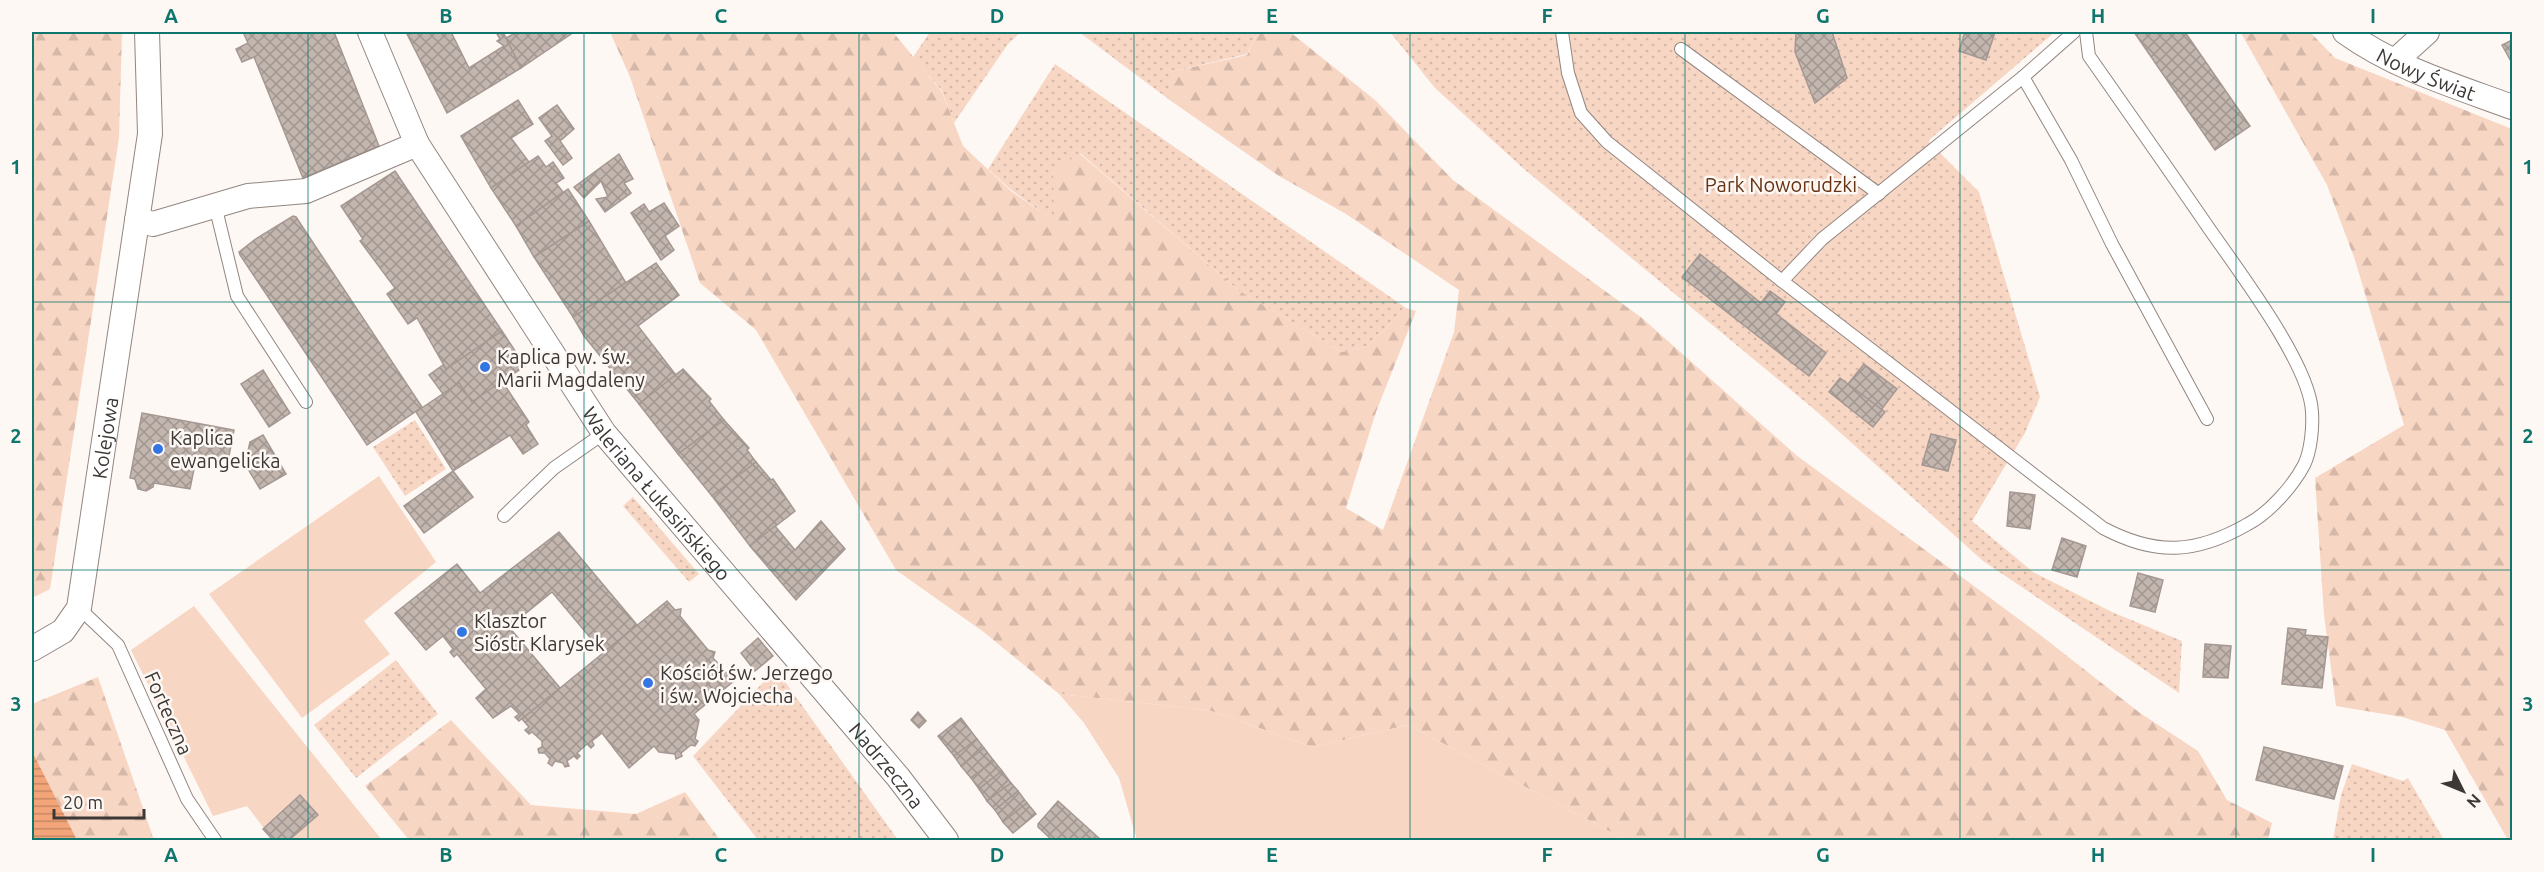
<svg xmlns="http://www.w3.org/2000/svg" width="2544" height="872" font-family="Ubuntu,sans-serif">
	<defs>
		<pattern id="grass-dots" width="8" height="8" patternUnits="userSpaceOnUse" patternTransform="scale(1.5)"><rect width="8" height="8" fill="#f8d6c4"/><path d="M2 2h.1M6 6h.1" fill="none" stroke="#d6b8a9" stroke-width="1.8" stroke-linecap="round"/></pattern>
		<pattern id="forest-firs" width="22" height="20" patternUnits="userSpaceOnUse" patternTransform="scale(1.5)"><rect width="22" height="20" fill="#f8d6c4"/><path d="M5 1l3.5 6h-7zM16 11l3.5 6h-7z" fill="#d6b8a9"/></pattern>
		<pattern id="water-rules" width="6" height="5" patternUnits="userSpaceOnUse" patternTransform="scale(1.5)"><rect width="6" height="5" fill="#f3a579"/><path d="M0 2.5h6" fill="none" stroke="#c68764"/></pattern>
		<pattern id="building-cross-hatch" width="8" height="8" patternUnits="userSpaceOnUse" patternTransform="scale(1.5)"><rect width="8" height="8" fill="#c3b6af"/><path d="M0 0l8 8M0 8l8-8" fill="none" stroke="#a0958f"/></pattern>
	</defs>
	<rect width="100%" height="100%" fill="#fef8f5"/>
	<g fill="url(#grass-dots)">
		<path d="M930 32H1021L1008 44 954 123 942 91 913 57Z"/>
		<path d="M1079 32H1258L1247 54 1171 72V101Z"/>
		<path d="M1390 32H2055L1928 141 1979 192 2040 397 2025 433 1972 521 2033 572 2112 612 2182 641 2179 693 1983 561 1815 410 1524 169 1435 88Z"/>
		<path d="M1055 64 1406 308 1368 346 1342 352 1238 290 1080 153 1055 222 1010 189 988 169Z"/>
		<path d="M415 420 446 469 405 496 373 447Z"/>
		<path d="M633 497 699 574 689 582 623 506Z"/>
		<path d="M396 660 438 714 356 778 314 725Z"/>
		<path d="M776 669 898 840H758L693 756Z"/>
		<path d="M2352 764 2403 781 2408 778 2444 840H2333L2341 795Z"/>
	</g>
	<g fill="url(#forest-firs)">
		<path d="M32 32H122L119 138 50 589 32 598Z"/>
		<path d="M610 32H893L942 92 963 146 1011 191 1054 221 1053 173 1079 153 1238 290 1342 352 1368 346 1406 308 1416 311 1376 412 1346 508 1383 530 1454 332 1459 290 1346 214 1279 176 1171 101V72L1247 55 1258 32H1290L1375 100 1453 180 1642 318 1796 455 2039 634 2140 713 2198 751 2227 800 2272 823 2268 840H1626L1408 725 1313 747 1208 710 1059 694 985 633 896 570 756 330 700 283 630 77Z"/>
		<path d="M2243 32H2310L2335 58 2512 129V840H2508L2445 730 2402 717 2336 706 2324 615 2315 478 2404 425 2355 260 2327 185 2241 33Z"/>
		<path d="M98 677 154 840H77L32 751V704Z"/>
		<path d="M451 720 531 805 636 814 685 792 720 840H409L365 786Z"/>
	</g>
	<g fill="#f8d6c4">
		<path d="M379 476 436 562 364 621 390 654 302 718 209 594Z"/>
		<path d="M194 606 382 840H273L247 806 213 816 131 650Z"/>
		<path d="M1059 694 1208 710 1313 747 1408 725 1626 840H1137L1119 778 1084 723Z"/>
	</g>
	<path fill="url(#water-rules)" d="M32 751 77 840H32Z"/>
	<g fill="url(#building-cross-hatch)" stroke="#a59892" stroke-width="1.5">
		<path d="M243 32H334L379 146 303 178 254 57 242 62 236 49 248 43Z"/>
		<path d="M406 32H451L469 68 504 46 497 41 500 39 497 34 503 32 521 68 447 113Z"/>
		<path d="M517 32H574L521 68 506 38Z"/>
		<path d="M1796 32H1832L1847 78 1815 103 1795 52Z"/>
		<path d="M1965 32H1995L1986 60 1959 51Z"/>
		<path d="M2134 32H2185L2250 126 2215 150Z"/>
		<path d="M2512 40V63L2502 45Z"/>
		<path d="M518 100 533 124 511 138 529 162 491 188 461 136Z"/>
		<path d="M557 105 574 129 560 141 572 158 563 165 545 141 552 136 539 118Z"/>
		<path d="M619 154 633 179 624 183 631 193 605 212 596 199 608 197 601 181 584 198 574 187Z"/>
		<path d="M538 156 546 167 553 162 564 178 556 183 563 192 516 226 491 188Z"/>
		<path d="M395 171 502 331 446 369 417 318 408 324 387 294 395 288 360 241 363 239 341 206Z"/>
		<path d="M568 189 589 221 534 257 516 226Z"/>
		<path d="M664 203 679 226 665 236 674 250 661 260 631 213 644 204 649 212Z"/>
		<path d="M293 216 296 217 422 407 367 445 240 255 239 252 257 238Z"/>
		<path d="M589 221 626 283 573 317 534 257Z"/>
		<path d="M1700 254 1761 303 1770 291 1785 302 1776 314 1826 353 1809 376 1682 277Z"/>
		<path d="M656 263 679 295 638 326 676 375 639 404 584 336 573 317Z"/>
		<path d="M502 331 525 366 472 402 459 383 443 394 429 375 443 365 446 369Z"/>
		<path d="M1864 364 1897 389 1881 410 1848 384Z"/>
		<path d="M683 369 711 399 709 401 724 420 678 454 639 404Z"/>
		<path d="M263 370 290 413 269 427 241 384Z"/>
		<path d="M1840 378 1885 412 1873 427 1829 392Z"/>
		<path d="M502 381 529 422 526 425 538 444 523 454 510 435 453 471 416 412 459 383 472 402Z"/>
		<path d="M142 413 234 430 228 461 208 459 206 465 195 464 190 489 154 483 153 487 146 491 138 489 135 479 130 478Z"/>
		<path d="M724 420 749 448 747 450 756 462 712 496 678 454Z"/>
		<path d="M1931 434 1956 440 1948 471 1922 465Z"/>
		<path d="M263 435 286 474 260 489 245 464 250 442Z"/>
		<path d="M756 462 771 480 773 479 795 511 750 546 712 496Z"/>
		<path d="M453 471 473 497 424 533 404 506Z"/>
		<path d="M2010 492 2035 495 2030 529 2007 526Z"/>
		<path d="M821 521 845 549 796 600 750 546 775 526 795 550Z"/>
		<path d="M559 532 637 625 603 653 552 592 509 627 560 688 519 721 515 717 519 714 511 706 493 718 476 698 486 689 457 654 454 657 450 652 453 649 443 636 426 650 395 613 457 564 480 593Z"/>
		<path d="M2062 538 2086 546 2077 577 2052 570Z"/>
		<path d="M2138 573 2163 580 2155 612 2130 606Z"/>
		<path d="M667 601 675 610 681 609 680 616 708 650 715 652 713 658 734 681 694 714 699 720 695 739 698 741 695 746 691 745 681 753 682 756 676 759 675 754 659 752 654 746 629 768 602 733 592 741 594 745 591 748 587 744 577 753 580 756 577 759 574 756 567 761 569 766 565 767 563 763 555 761 552 766 548 763 550 759 545 753H539L538 749 542 747V741L532 732 529 734 525 730 529 727 522 719Z"/>
		<path d="M2288 628 2306 630 2305 635 2328 637 2322 688 2282 684Z"/>
		<path d="M758 638 773 656 755 671 741 653Z"/>
		<path d="M2205 644 2231 646 2228 678 2203 677Z"/>
		<path d="M918 712 926 721 919 728 911 720Z"/>
		<path d="M961 718 977 739 954 756 938 736Z"/>
		<path d="M977 739 984 748 961 766 954 756Z"/>
		<path d="M2264 747 2343 766 2334 799 2256 780Z"/>
		<path d="M984 748 994 761 971 778 961 766Z"/>
		<path d="M994 761 1002 771 979 789 971 778Z"/>
		<path d="M1002 771 1011 783 987 801 979 789Z"/>
		<path d="M1011 783 1018 791 995 810 987 801Z"/>
		<path d="M1018 791 1027 803 1003 822 995 810Z"/>
		<path d="M300 795 318 815 289 840H273L263 829Z"/>
		<path d="M1058 801 1100 839 1098 840H1052L1038 827V824Z"/>
		<path d="M1027 803 1036 814 1013 833 1003 822Z"/>
	</g>
	<g fill="none" stroke-linecap="round" stroke-linejoin="round">
		<g stroke="#928680" stroke-width="14">
			<g id="lane">
				<path d="M1562 32 1568 73 1581 113 1607 142 1782 281 2103 528C2156 556 2196 554 2248 524 2269 513 2293 486 2304 465 2311 451 2313 427 2312 412 2310 364 2237 269 2208 227 2169 170 2129 113 2089 56L2086 32"/>
				<path d="M2074 32 2023 77 2071 160 2112 244 2207 419"/>
				<path d="M1681 49 1879 194"/>
				<path d="M215 205 237 296 306 402"/>
				<path d="M1782 281 1822 239 2023 77"/>
				<path d="M504 516 554 468 604 433"/>
				<path d="M79 608 118 645 187 799 215 840"/>
			</g>
		</g>
		<g stroke="#928680" stroke-width="26">
			<g id="street">
				<path id="s1" d="M370 32 417 144 604 433 898 777 946 840"/>
				<path id="s2" d="M2345 32C2395 68 2455 86 2512 107"/>
				<path d="M2395 61 2427 32"/>
				<path d="M137 220 153 224 248 196 306 191 417 144"/>
				<path id="s3" d="M32 649 63 631 79 608 150 134 147 32"/>
			</g>
		</g>
		<use href="#lane" stroke="#fff" stroke-width="12"/>
		<use href="#street" stroke="#fff" stroke-width="24"/>
	</g>
	<path fill="none" stroke="#0f766e" stroke-width="1.5" stroke-opacity="0.55" d="M308 32V840M584 32V840M859 32V840M1134 32V840M1410 32V840M1685 32V840M1960 32V840M2236 32V840M32 302H2512M32 570H2512"/>
	<g fill="#3376e3" stroke="#fef8f5" stroke-width="2">
		<circle cx="485" cy="367" r="6"/>
		<circle cx="158" cy="449" r="6"/>
		<circle cx="462" cy="632" r="6"/>
		<circle cx="648" cy="683" r="6"/>
	</g>
	<g text-anchor="middle" dominant-baseline="central" stroke-width="5" stroke-linejoin="round" paint-order="stroke">
		<g font-size="20" fill="#3d3835" stroke="#fef8f5">
			<text stroke="none"><textPath href="#s2" startOffset="92">Nowy Świat</textPath></text>
			<text stroke="none"><textPath href="#s3" startOffset="236">Kolejowa</textPath></text>
			<text stroke="none"><textPath href="#s1" startOffset="546">Waleriana Łukasińskiego</textPath></text>
			<text transform="translate(169 713) rotate(66)">Forteczna</text>
			<text stroke="none"><textPath href="#s1" startOffset="902">Nadrzeczna</textPath></text>
		</g>
		<g font-size="20" fill="#663415" stroke="#fef8f5">
			<text x="1781" y="184">Park Noworudzki</text>
		</g>
		<g font-size="20" fill="#3d3835" stroke="#fef8f5" text-anchor="start">
			<text x="497" y="356">Kaplica pw. św.<tspan x="497" dy="23">Marii Magdaleny</tspan></text>
			<text x="170" y="437">Kaplica<tspan x="170" dy="23">ewangelicka</tspan></text>
			<text x="474" y="620">Klasztor<tspan x="474" dy="23">Sióstr Klarysek</tspan></text>
			<text x="660" y="672">Kościół św. Jerzego<tspan x="660" dy="23">i św. Wojciecha</tspan></text>
		</g>
	</g>
	<rect width="2544" height="872" fill="none" stroke="#fef8f5" stroke-width="66"/>
	<g transform="translate(2463 791) rotate(133)" stroke="#fef8f5" stroke-width="4.5" paint-order="stroke">
	<path d="M0-4.5L10 22L0 15L-10 22Z" fill="#3d3835"/>
	<text y="-9" font-size="16" font-weight="bold" text-anchor="middle" fill="#3d3835">N</text>
	</g>
	<path d="M54 809v9h90v-9" fill="none" stroke="#3d3835" stroke-width="3"/>
	<text x="63" y="809" font-size="18" fill="#3d3835" stroke="#fef8f5" stroke-width="4.5" paint-order="stroke">20 m</text>
	<rect x="33" y="33" width="2478" height="806" fill="none" stroke="#0f766e" stroke-width="2"/>
	<g font-size="20" text-anchor="middle" font-weight="bold" fill="#0f766e">
		<text x="171" y="23">A</text>
		<text x="446" y="23">B</text>
		<text x="721" y="23">C</text>
		<text x="997" y="23">D</text>
		<text x="1272" y="23">E</text>
		<text x="1547" y="23">F</text>
		<text x="1823" y="23">G</text>
		<text x="2098" y="23">H</text>
		<text x="2373" y="23">I</text>
		<text x="16" y="174">1</text>
		<text x="2528" y="174">1</text>
		<text x="16" y="443">2</text>
		<text x="2528" y="443">2</text>
		<text x="16" y="711">3</text>
		<text x="2528" y="711">3</text>
		<text x="171" y="862">A</text>
		<text x="446" y="862">B</text>
		<text x="721" y="862">C</text>
		<text x="997" y="862">D</text>
		<text x="1272" y="862">E</text>
		<text x="1547" y="862">F</text>
		<text x="1823" y="862">G</text>
		<text x="2098" y="862">H</text>
		<text x="2373" y="862">I</text>
	</g>
</svg>
